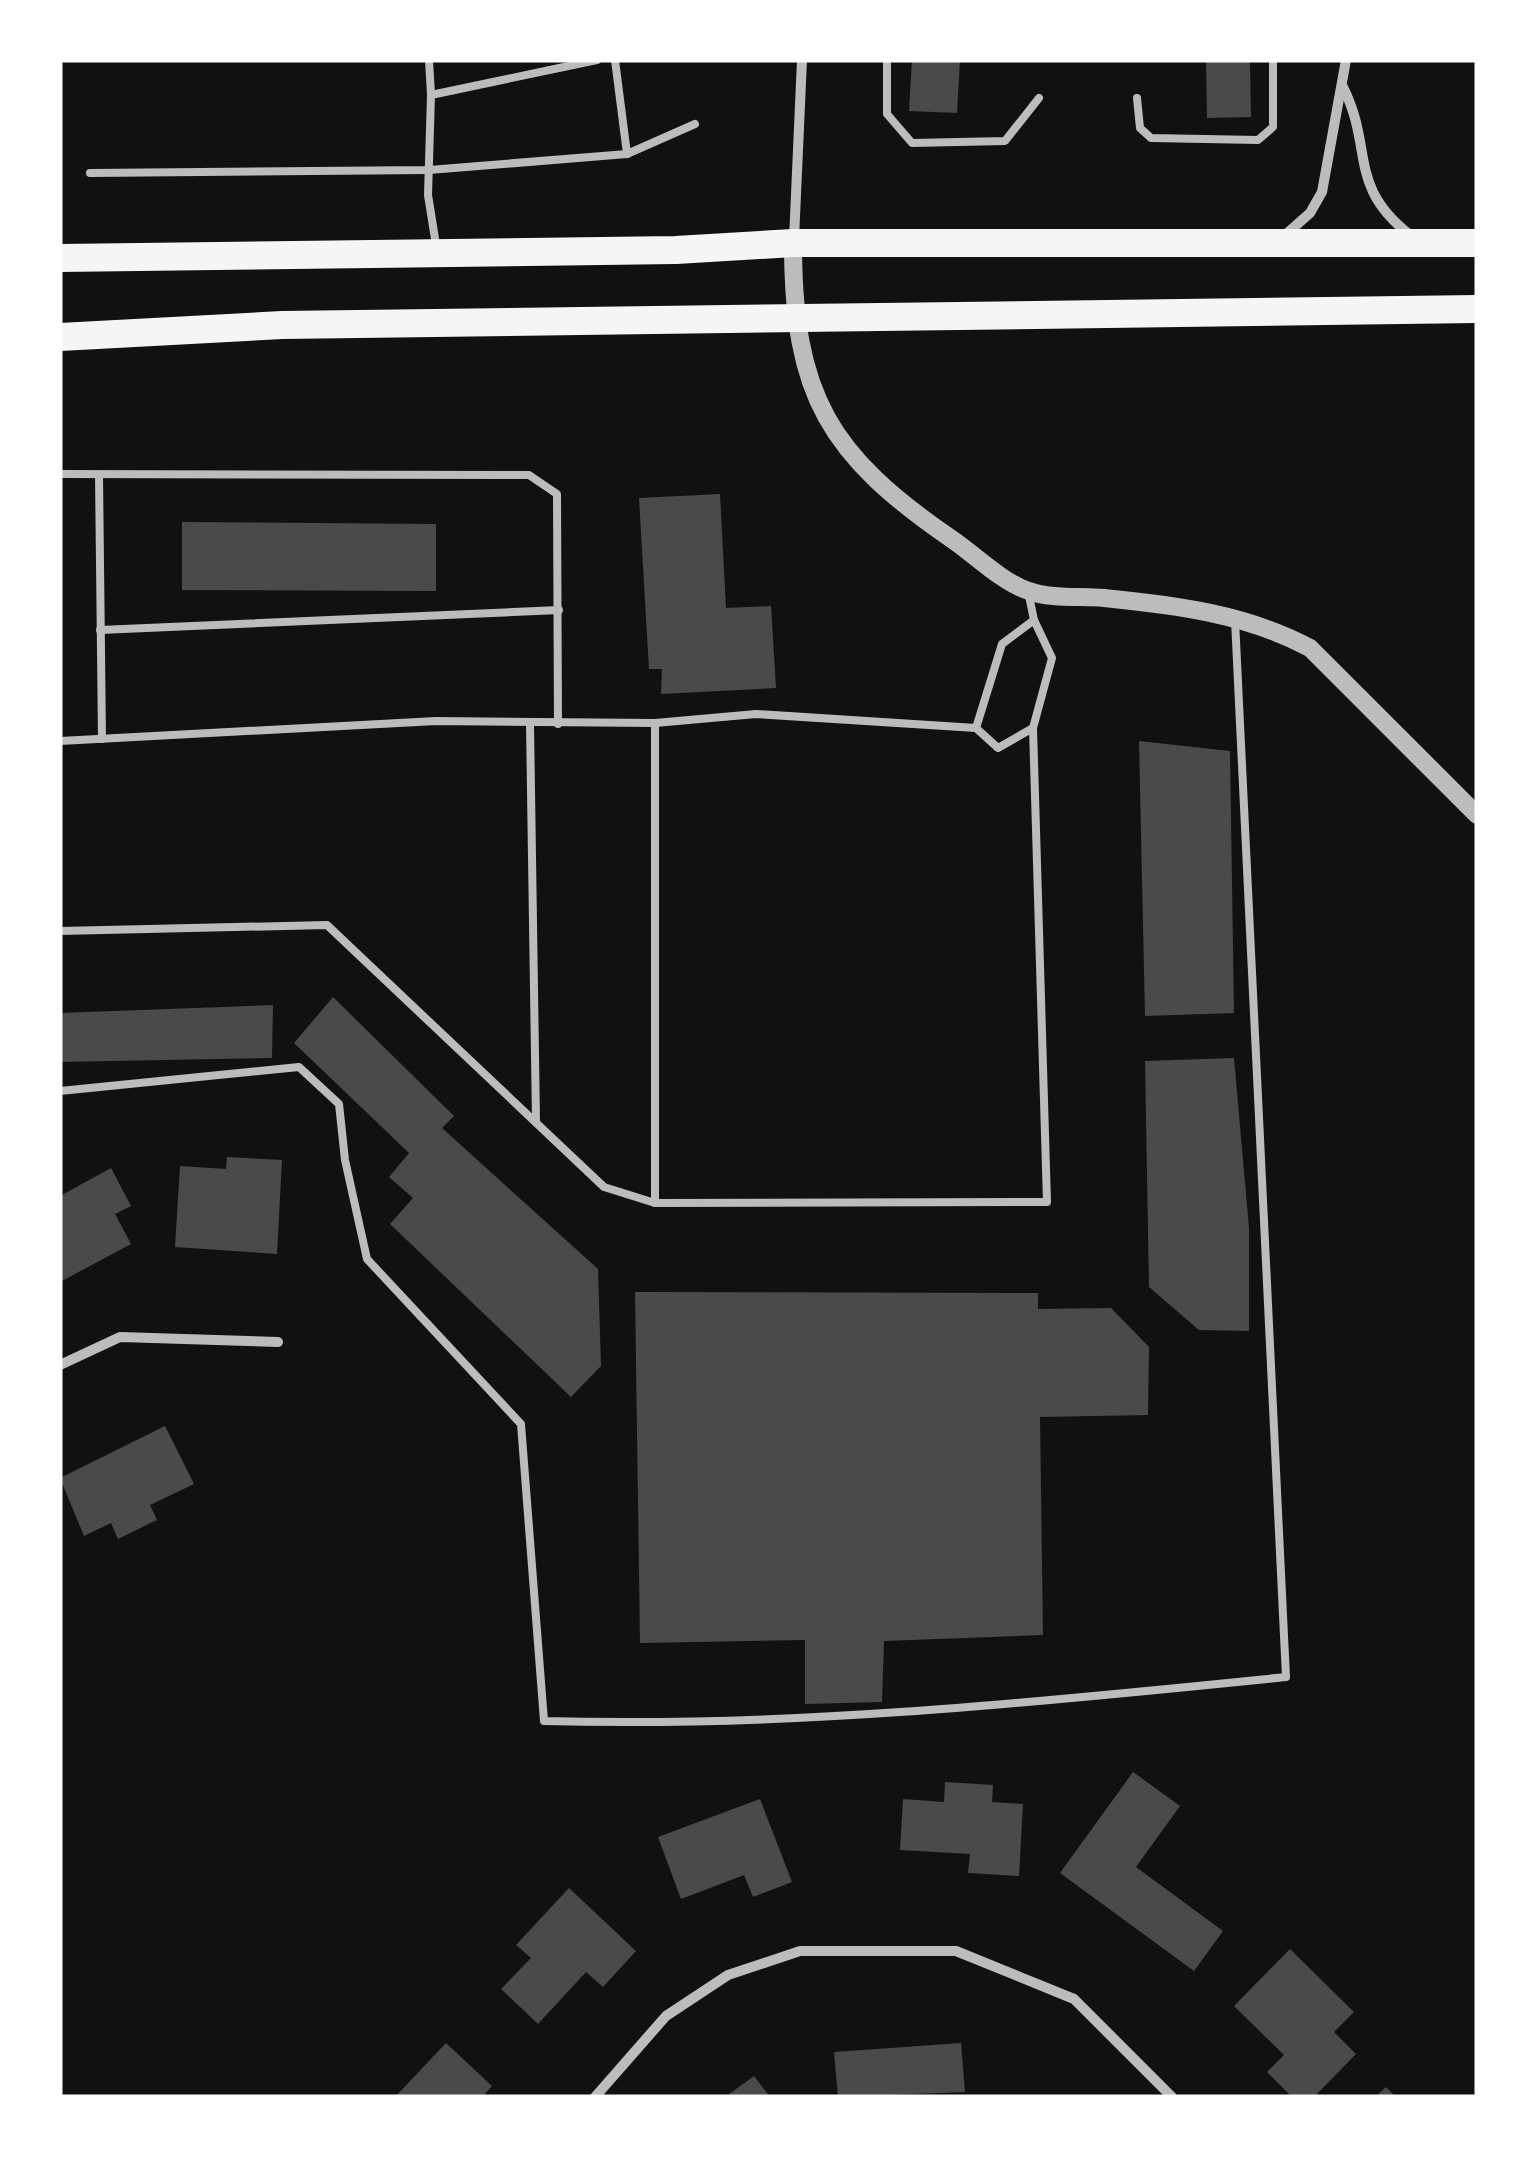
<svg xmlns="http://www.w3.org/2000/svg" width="1537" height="2157" font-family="'Varela Round',sans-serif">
	<rect width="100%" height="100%" fill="#111"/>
	<g fill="#4a4a4a">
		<path d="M912 60H960L957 113 909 111Z"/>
		<path d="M1206 60H1250L1251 117 1207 118Z"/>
		<path d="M720 494 726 608 771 606 776 688 661 694 662 669H649L639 498Z"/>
		<path d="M182 522 436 524V591L182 590Z"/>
		<path d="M1139 741 1230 751 1234 1013 1145 1016Z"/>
		<path d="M333 997 454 1116 442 1128 598 1269 601 1366 571 1397 390 1224 413 1198 389 1177 409 1153 294 1043Z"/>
		<path d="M273 1005 272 1058 60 1062V1013Z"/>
		<path d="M1234 1058 1249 1228V1331L1199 1330 1149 1287 1145 1061Z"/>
		<path d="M227 1157 282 1160 277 1254 175 1247 180 1166 226 1169Z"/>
		<path d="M111 1168 131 1206 115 1214 131 1244 60 1282V1196Z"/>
		<path d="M635 1292 1038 1293V1309L1111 1308 1149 1347 1148 1415 1040 1417 1043 1635 884 1641 882 1702 805 1704V1640L640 1643Z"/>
		<path d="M165 1426 194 1484 150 1505 157 1520 118 1539 111 1523 84 1536 60 1478Z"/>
		<path d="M1133 1772 1180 1806 1136 1867 1223 1931 1194 1971 1060 1873Z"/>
		<path d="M945 1782 993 1785 992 1802 1023 1804 1019 1876 968 1873 970 1854 900 1850 903 1799 944 1802Z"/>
		<path d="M760 1799 792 1882 753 1897 744 1875 681 1899 658 1837Z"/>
		<path d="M569 1888 636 1951 603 1987 586 1972 538 2024 501 1989 531 1958 516 1945Z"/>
		<path d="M1290 1949 1354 2012 1334 2032 1356 2054 1314 2097H1292L1267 2072 1284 2055 1234 2006Z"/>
		<path d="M446 2043 492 2086 482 2097H395Z"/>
		<path d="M961 2043 965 2092 838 2097 834 2052Z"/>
		<path d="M754 2076 770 2097H725Z"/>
		<path d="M1386 2087 1396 2097H1375Z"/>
	</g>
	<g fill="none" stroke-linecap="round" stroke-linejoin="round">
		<g stroke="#bcbcbc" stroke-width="8">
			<path d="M429 60 431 95"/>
			<path d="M887 60V114L912 143 1005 141 1039 98"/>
			<path d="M1137 98 1140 128 1151 138 1258 140 1273 127V60"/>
			<path d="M627 154 695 124"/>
			<path d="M90 173 429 170 627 154 615 60"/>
			<path d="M436 245 428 195 431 95 597 60"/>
			<path d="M60 474 529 475 557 494 558 724"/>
			<path d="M99 475 102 739"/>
			<path d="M1028 591 1034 620 1052 658 1033 728 998 748 976 728 1002 644 1034 620"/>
			<path d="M100 630 559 610"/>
			<path d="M530 724 536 1122"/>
			<path d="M60 741 436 721 655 723 756 714 976 728"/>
			<path d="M60 931 327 925 604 1187 655 1203 1047 1202 1033 728"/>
			<path d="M60 1091 299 1067 339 1104 345 1160 367 1259 521 1424 544 1721C793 1728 1039 1702 1286 1677L1235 620"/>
			<path d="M655 1203V723"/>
		</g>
		<g stroke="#bcbcbc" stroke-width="10">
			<path d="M1343 87C1374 149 1347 186 1410 235"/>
			<path d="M1284 236 1310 213 1322 192 1346 60"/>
			<path d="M794 239 802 60"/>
			<path d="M60 1365 120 1337 278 1342"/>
			<path d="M595 2097 666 2016 728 1975 800 1951H956L1074 1999 1172 2097"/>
		</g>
		<path stroke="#bcbcbc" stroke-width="18" d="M793 243C793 396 829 455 953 540 975 555 1003 583 1029 591 1050 599 1081 596 1104 598 1175 605 1247 614 1310 648L1477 815"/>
		<g stroke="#f5f5f5" stroke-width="28">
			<path d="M60 258 676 250 793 243H1477"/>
			<path d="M60 337 282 325 1477 309"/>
		</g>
	</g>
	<rect width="1537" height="2157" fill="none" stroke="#ffffff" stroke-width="125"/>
</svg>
